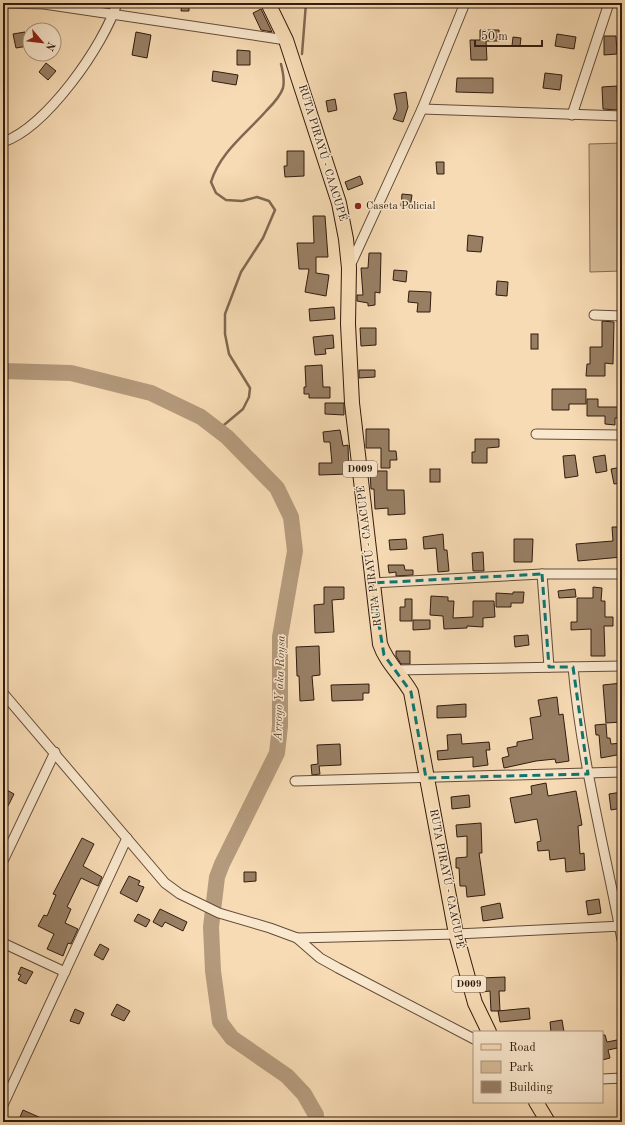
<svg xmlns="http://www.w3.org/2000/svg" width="625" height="1125" font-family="'Old Standard TT',serif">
	<rect width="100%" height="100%" fill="#f7dbb4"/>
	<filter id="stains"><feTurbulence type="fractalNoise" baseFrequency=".005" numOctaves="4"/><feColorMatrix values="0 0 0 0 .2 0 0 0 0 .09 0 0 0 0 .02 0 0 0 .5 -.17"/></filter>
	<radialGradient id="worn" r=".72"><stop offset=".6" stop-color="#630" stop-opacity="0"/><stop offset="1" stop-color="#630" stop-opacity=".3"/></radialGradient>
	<path fill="#d6bb98" stroke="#846c53" d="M622 143V271L590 272 589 144Z"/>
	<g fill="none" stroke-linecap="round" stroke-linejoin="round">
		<g stroke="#806850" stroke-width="2.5">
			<path d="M302 54 306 3"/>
			<path d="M218 430 243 409 249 397 250 388 229 354 225 334V314L241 272 263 238 275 210 269 201 257 197 242 201 226 200 216 193 211 182C220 152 247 133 267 110 273 104 280 97 283 88 285 80 283 72 281 64"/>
		</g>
		<path stroke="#b49a7c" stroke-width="16" d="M3 371 71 373 151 393 201 417 227 437 277 488 291 517 295 551 280 637V726L277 753 222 864 217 877 211 927 213 971 220 1022 232 1038 287 1076 304 1094 316 1115V1122"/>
	</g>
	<g fill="#987f64" stroke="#321c0e">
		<path d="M182 3H189V11H181Z"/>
		<path d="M261 9 272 32 261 30 253 13Z"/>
		<path d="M480 30H499V41H486L487 60H471L470 40H480Z"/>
		<path d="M25 32 28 46 16 48 13 34Z"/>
		<path d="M136 32 151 35 147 58 132 55Z"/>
		<path d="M557 34 576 37 574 49 555 46Z"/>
		<path d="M604 36H616L617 54 604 55Z"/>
		<path d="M513 37 521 38 520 46H512Z"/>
		<path d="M237 50 250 51V65H237Z"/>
		<path d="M46 63 56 71 48 80 39 72Z"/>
		<path d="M213 71 238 75 236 85 212 81Z"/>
		<path d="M545 73 562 75 560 90 543 88Z"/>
		<path d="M457 78H493V93L456 92Z"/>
		<path d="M617 86 618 110 603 109 602 87Z"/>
		<path d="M406 92 408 107 403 122 393 119 397 110 394 94Z"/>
		<path d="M335 99 337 110 328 112 326 101Z"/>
		<path d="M287 151H304V176L285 177 284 166H287Z"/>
		<path d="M436 162H444V174H437Z"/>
		<path d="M360 176 363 184 348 190 345 182Z"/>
		<path d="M402 194 412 195 410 207 401 206Z"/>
		<path d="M313 216H325L328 257H316V273L329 275 326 296 305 292 309 269H299L297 243H314Z"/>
		<path d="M468 235 483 237 481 252 467 251Z"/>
		<path d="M369 253H381L380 293 375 292V305L368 306V303L357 301V295H363L361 268H368Z"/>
		<path d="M394 270 407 271 406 282 393 280Z"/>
		<path d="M497 281 508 282 507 296 496 295Z"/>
		<path d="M409 291 431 292 430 312H417L418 303 408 302Z"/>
		<path d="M334 307 335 319 310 321 309 309Z"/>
		<path d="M602 321 614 322 613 364 605 363V376H586L587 364H590V347H602Z"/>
		<path d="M360 328H376V345L361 346Z"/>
		<rect x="531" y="334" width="7" height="15"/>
		<path d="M333 335 334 348 325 349 326 354 315 355 313 337Z"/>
		<path d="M322 365 323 387H330V398H309V394H304V387H306L305 366Z"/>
		<path d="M359 370H375V377L359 378Z"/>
		<path d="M552 389H586V404H569V410H552Z"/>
		<path d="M587 399H598V407H622V418H615V425L605 424V416H587Z"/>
		<path d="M325 403H344V415L325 414Z"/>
		<path d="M366 429H389V451H396L397 460H390V468H381V448H366Z"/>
		<path d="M340 430 343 446 348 445 349 474 319 475V463H332L330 442H324L323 432Z"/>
		<path d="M475 439H499V447L487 448V463H472V452H475Z"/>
		<path d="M575 455 578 476 565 478 563 456Z"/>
		<path d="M605 455 607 471 596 473 593 457Z"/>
		<path d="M622 467V483L614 484 611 469Z"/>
		<rect x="430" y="469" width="10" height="13"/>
		<path d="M370 471H387V490H404L405 514 388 515V508L375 509 374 489H371Z"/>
		<path d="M612 527H622V557L578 561 576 544 613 541Z"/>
		<path d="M443 534 444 550H447L449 571 438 572 436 548 424 549 423 537Z"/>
		<path d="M406 539 407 549 390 550 389 540Z"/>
		<path d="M514 539H533L532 562H514Z"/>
		<path d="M483 552 484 571H473L472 553Z"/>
		<path d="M388 565H404L405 570H413V575L396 576V572L389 573Z"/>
		<path d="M324 587H344V599L332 600 334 632 315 633 314 605 324 604Z"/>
		<path d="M593 587 602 588 601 601H605V617H613V626H604L605 656H591V629L571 630V622H577V598H593Z"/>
		<path d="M575 589 576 597 559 598 558 591Z"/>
		<path d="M513 592H524L523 603H511V607H496V593L513 594Z"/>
		<path d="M431 596 448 597V601H454L453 618 473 617V601H494L495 617 483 618V627L467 626V628L444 629 443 616 430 615Z"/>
		<path d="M405 599H412V621H400V607H405Z"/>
		<path d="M413 620H430V629L413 630Z"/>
		<path d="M528 635 529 645 515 647 514 636Z"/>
		<path d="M319 646 320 675 312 676 314 700 300 701 299 676H297L296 647Z"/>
		<path d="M396 651H410V664H401L396 656Z"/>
		<path d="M622 683V722L606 723 603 685Z"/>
		<path d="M369 684V693H363V700L332 701 331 685Z"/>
		<path d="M557 697 559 715 563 714 569 761 556 763 555 759 536 761 504 768 502 758 509 756 507 748 517 746V742L533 739 530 718 541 716 538 700Z"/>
		<path d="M466 704V717L437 718V706Z"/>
		<path d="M606 724 607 738H610L611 744 622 743V754L601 758 599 735H596L595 725Z"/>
		<path d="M461 734 462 744 489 742 490 750H486L488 765 473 767V757L438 760 437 751 448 750 447 735Z"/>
		<path d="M340 744 341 765 319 766 320 774 312 775 311 765 318 764 317 745Z"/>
		<path d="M546 783 548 796 576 791 582 825 578 826 580 854 584 853 585 870 566 872 565 858 550 860 549 850 538 851 537 842 541 841 537 819 515 823 510 798 532 794 531 786Z"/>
		<path d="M3 788 14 794 8 806 3 804Z"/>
		<path d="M622 792V808L611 810 609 794Z"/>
		<path d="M469 795 470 807 452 809 451 797Z"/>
		<path d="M481 823 482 853H479L485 895 467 897 466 886H460L459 868H456V858L467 857V836L457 837 456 825Z"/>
		<path d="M82 838 94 844 83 866 102 877 98 886 81 878 67 907 71 909 65 923 78 929 71 944 68 943 63 956 47 949 54 934 38 926 44 915 47 916 56 895 53 894Z"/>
		<path d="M244 872H256V881L244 882Z"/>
		<path d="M129 876 140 881 138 885 144 887 137 902 120 893Z"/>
		<path d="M599 899 601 913 588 915 586 901Z"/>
		<path d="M500 903 503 918 483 921 481 907Z"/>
		<path d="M160 909 187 922 183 931 165 922 162 927 153 922Z"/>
		<path d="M138 914 150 920 146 927 134 921Z"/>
		<path d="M100 944 109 949 103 960 94 955Z"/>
		<path d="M21 967 33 972 26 984 18 980 21 975 18 974Z"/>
		<path d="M505 977V991H499L500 1011H491L490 991 482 992 481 978Z"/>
		<path d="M117 1004 130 1011 124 1021 111 1015Z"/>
		<path d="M529 1008 530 1019 500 1022 498 1011Z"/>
		<path d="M75 1009 84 1013 79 1024 70 1021Z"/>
		<path d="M562 1020 564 1032H551L550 1022Z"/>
		<path d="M602 1035H605L607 1042 622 1039V1047L608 1050 610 1058 602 1060Z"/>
		<path d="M23 1110 50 1122H18Z"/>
	</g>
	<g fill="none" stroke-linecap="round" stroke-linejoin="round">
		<g stroke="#634c38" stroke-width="11">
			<g id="street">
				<path d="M3 3 44 4 286 40"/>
				<path d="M422 109 622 116"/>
				<path d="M572 115 609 3"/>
				<path d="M3 142C46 128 104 45 117 3"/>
				<path d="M350 266 422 109 465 3"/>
				<path d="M594 315 622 316"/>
				<path d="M536 434 622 435"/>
				<path d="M542 574 549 667"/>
				<path d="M372 583 542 574H622"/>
				<path d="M573 667C581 759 605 849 622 940"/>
				<path d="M396 670 622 666"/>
				<path d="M3 693 165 883 180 894 219 913 270 928 297 938 320 958 338 968 474 1039"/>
				<path d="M295 781 622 772"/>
				<path d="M3 861 55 752"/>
				<path d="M297 938 456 934 622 926"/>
				<path d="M3 943 65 972"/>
				<path d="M602 1079 622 1078"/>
				<path d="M3 1105 127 838"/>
			</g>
		</g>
		<g stroke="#321c0e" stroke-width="16">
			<g id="primary">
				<path d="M268 3 286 40 339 203 346 239 349 268 348 324 352 403 380 644C386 662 401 675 411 692L456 934 475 1003 489 1032"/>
				<path d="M536 1102 548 1122"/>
			</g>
		</g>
		<use href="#street" stroke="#fae8ce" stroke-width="9"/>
		<use href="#primary" stroke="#f7dbb4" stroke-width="14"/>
	</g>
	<path fill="none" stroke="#0f766e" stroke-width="3" stroke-dasharray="8 5" stroke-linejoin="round" d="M542 574 549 667H573L588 774 426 778 411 692 384 655 372 583Z"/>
	<circle fill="#8f2418" stroke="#fae8ce" stroke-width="1.5" cx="358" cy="206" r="4"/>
	<g text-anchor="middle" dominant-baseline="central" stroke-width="3" stroke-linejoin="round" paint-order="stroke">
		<g fill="#fae8ce" stroke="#6e5948" stroke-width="1">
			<rect x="343" y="461" width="34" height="16" rx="3"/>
			<rect x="452" y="976" width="34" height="16" rx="3"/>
		</g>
		<g font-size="10" font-weight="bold" fill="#321c0e">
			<text x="360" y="469">D009</text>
			<text x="469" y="984">D009</text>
		</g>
		<g font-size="11" fill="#321c0e" stroke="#fae8ce">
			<text transform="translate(322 153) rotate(73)">RUTA PIRAYÚ - CAACUPÉ</text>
			<text transform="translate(370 556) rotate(-97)">RUTA PIRAYÚ - CAACUPÉ</text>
			<text transform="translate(446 879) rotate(79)">RUTA PIRAYÚ - CAACUPÉ</text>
		</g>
		<g font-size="11" fill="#321c0e" stroke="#fae8ce" text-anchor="start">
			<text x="366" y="206">Caseta Policial</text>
		</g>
		<g font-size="12" font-style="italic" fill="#604834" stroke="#fae8ce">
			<text transform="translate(280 688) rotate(-88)">Arroyo Y aka Roysa</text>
		</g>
	</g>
	<rect width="625" height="1125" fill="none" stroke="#f7dbb4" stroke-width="16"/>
	<rect x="4" y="4" width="617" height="1117" fill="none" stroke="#321c0e" stroke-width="2"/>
	<rect x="8" y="8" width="609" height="1109" fill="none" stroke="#321c0e"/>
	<rect x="473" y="1031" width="130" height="72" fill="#fae8ce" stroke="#aa9681"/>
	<rect x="481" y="1044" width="20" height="6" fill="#f7dbb4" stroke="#aa9681"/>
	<text x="509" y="1051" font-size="12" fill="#321c0e">Road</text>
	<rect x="481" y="1061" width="20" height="12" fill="#d6bb98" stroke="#aa9681"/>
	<text x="509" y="1071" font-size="12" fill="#321c0e">Park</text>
	<rect x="481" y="1081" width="20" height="12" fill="#987f64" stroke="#aa9681"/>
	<text x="509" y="1091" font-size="12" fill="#321c0e">Building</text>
	<g transform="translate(42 42) rotate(118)"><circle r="19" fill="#fae8ce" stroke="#aa9681"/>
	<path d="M0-3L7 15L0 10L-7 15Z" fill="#8f2418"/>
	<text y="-6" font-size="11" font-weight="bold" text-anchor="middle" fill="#321c0e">N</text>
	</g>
	<path d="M475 40v6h67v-6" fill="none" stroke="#321c0e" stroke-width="2"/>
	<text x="481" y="40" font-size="12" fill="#321c0e" stroke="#fae8ce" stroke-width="3" paint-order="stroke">50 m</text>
	<rect width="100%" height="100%" filter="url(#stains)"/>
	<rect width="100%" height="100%" fill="url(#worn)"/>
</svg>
